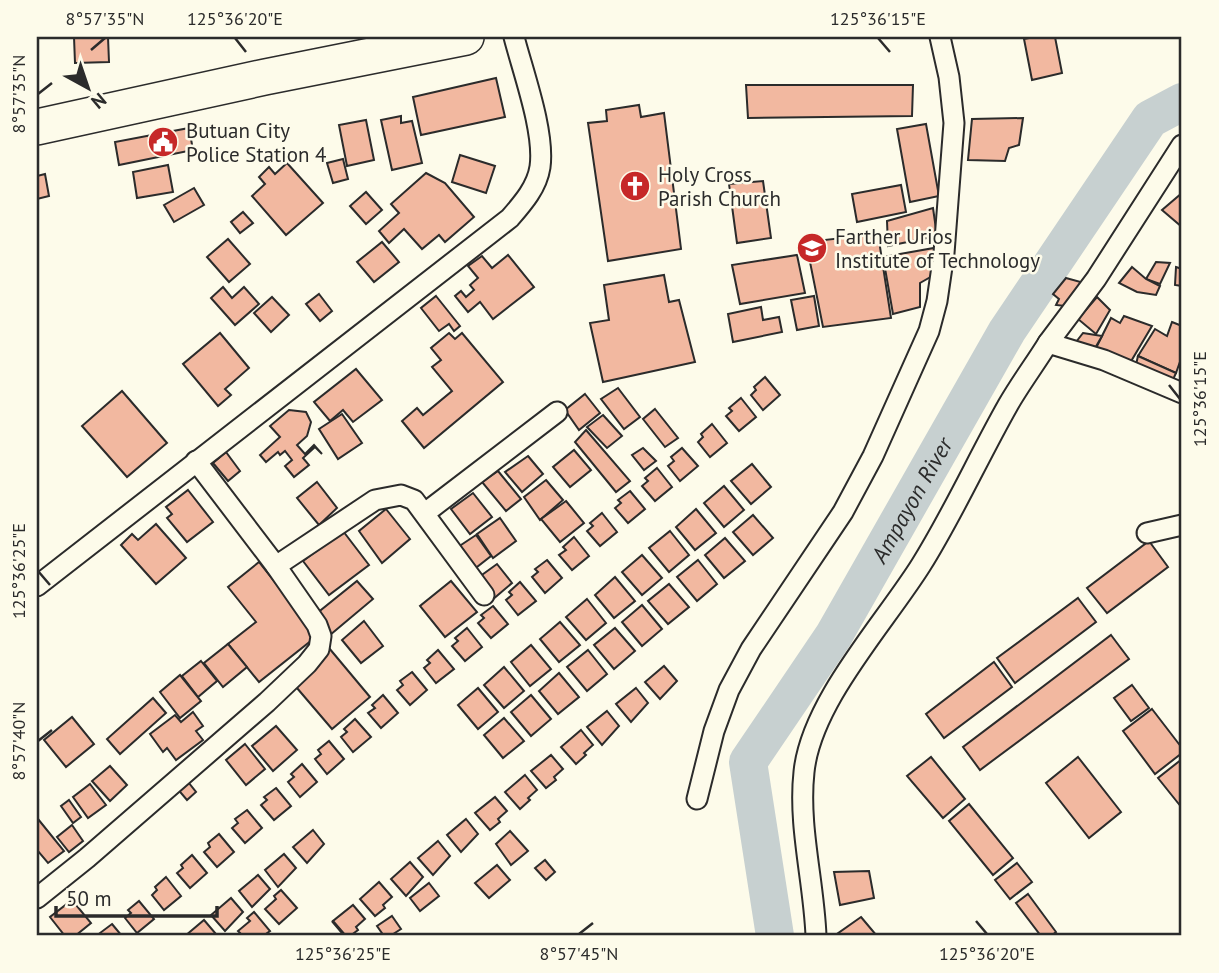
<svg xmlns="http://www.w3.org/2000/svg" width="1219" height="973" font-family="'PT Sans',sans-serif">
	<rect width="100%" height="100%" fill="#fdfbea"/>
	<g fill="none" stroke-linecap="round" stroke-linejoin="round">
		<path stroke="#c7d0d0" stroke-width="38" id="s1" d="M775 936 748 762 834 635 1007 331 1150 119 1182 102"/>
	</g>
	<g fill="#f2b8a0" stroke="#2b2b2b" stroke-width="2">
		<path d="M74 37H108L109 62 75 63Z"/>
		<path d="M1034 37H1055L1062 73 1032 80 1024 39Z"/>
		<path d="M496 78 505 117 421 135 413 97Z"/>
		<path d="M746 85H913L912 116 748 118Z"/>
		<path d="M639 105 641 117 664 113 681 249 608 261 588 123 607 121 606 110Z"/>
		<path d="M401 116V123L412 121 422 163 392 170 381 120Z"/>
		<path d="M1023 118 1019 145 1009 148 1005 161 968 160 972 119Z"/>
		<path d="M366 120 374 160 347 166 339 125Z"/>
		<path d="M926 124 939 196 910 202 897 129Z"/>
		<path d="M189 128 193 150 119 165 115 142Z"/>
		<path d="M460 155 495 166 486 193 452 182Z"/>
		<path d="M343 159 348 179 333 183 327 163Z"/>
		<path d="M287 163 323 203 286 235 252 196 265 184 259 177 269 167 275 174Z"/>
		<path d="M168 165 173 192 137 198 133 172Z"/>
		<path d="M426 173 445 183 474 217 445 242 439 235 422 249 404 229 389 243 379 231 399 213 391 204Z"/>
		<path d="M45 174 49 196 37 199V176Z"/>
		<path d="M763 181 771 238 737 243 729 184Z"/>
		<path d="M901 185 906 212 857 222 852 194Z"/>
		<path d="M194 188 204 205 174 222 164 205Z"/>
		<path d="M366 192 382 210 366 224 350 206Z"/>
		<path d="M1182 193V227L1162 210Z"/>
		<path d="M933 208 937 236 888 246 887 221Z"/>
		<path d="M243 212 253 223 240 233 231 222Z"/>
		<path d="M878 234 891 318 823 327 806 242Z"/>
		<path d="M228 239 250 264 229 282 207 257Z"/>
		<path d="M382 242 399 262 374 282 357 262Z"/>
		<path d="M934 248 941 271 920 283V307L893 314 883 257Z"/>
		<path d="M508 255 534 287 493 319 480 302 468 312 455 296 461 291 466 297 474 290 470 285 478 278 468 266 482 256 492 268Z"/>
		<path d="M797 255 805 293 740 304 732 265Z"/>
		<path d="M1156 262 1170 263 1160 284 1146 279Z"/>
		<path d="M1132 267 1146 279 1160 286 1156 295 1137 292 1119 283Z"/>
		<path d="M1176 267 1182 269V286L1175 285Z"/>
		<path d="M664 275 669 302 679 300 695 362 603 382 590 323 609 320 604 285Z"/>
		<path d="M1066 278 1088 284 1074 307 1056 305 1059 299 1053 294Z"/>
		<path d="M223 287 232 298 244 287 259 304 235 325 211 298Z"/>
		<path d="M319 294 332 311 320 321 306 304Z"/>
		<path d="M436 296 460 326 454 331 449 324 439 331 421 308Z"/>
		<path d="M814 296 819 326 797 330 791 300Z"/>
		<path d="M272 297 289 315 271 332 254 313Z"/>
		<path d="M1097 297 1110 310 1096 334 1078 319Z"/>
		<path d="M761 307 763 320 779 317 782 332 733 342 728 314Z"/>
		<path d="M1124 316 1152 326 1127 368 1096 348 1111 318 1120 323Z"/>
		<path d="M1172 322 1182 326V356L1176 373 1138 356 1155 329 1167 336Z"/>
		<path d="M220 333 249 368 225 389 231 395 218 406 183 364Z"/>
		<path d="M449 333 455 339 462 333 503 382 424 448 402 421 417 408 423 415 452 391 432 367 441 360 431 348Z"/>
		<path d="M1083 333 1102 336 1094 350 1076 342Z"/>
		<path d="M1138 356 1176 373 1171 384 1135 369Z"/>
		<path d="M356 369 382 400 353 422 343 410 330 421 314 402Z"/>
		<path d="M765 377 780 395 763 410 751 395 756 390 754 387Z"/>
		<path d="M618 388 640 417 624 429 601 399Z"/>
		<path d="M122 391 167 443 127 477 82 426Z"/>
		<path d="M585 394 600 413 579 430 565 410Z"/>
		<path d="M741 398 756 417 739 431 726 416 732 411 729 408Z"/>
		<path d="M655 409 678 438 665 447 643 419Z"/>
		<path d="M289 410 306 412 311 422 307 436 297 445 305 454 314 445 322 454 315 447 303 458 309 465 294 477 285 466 292 460 285 451 280 455 278 452 266 462 260 455 280 437 270 426Z"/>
		<path d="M342 414 362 443 338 459 319 429Z"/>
		<path d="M603 415 622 436 607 448 587 427Z"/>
		<path d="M712 424 727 443 710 457 698 442 703 437 701 434Z"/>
		<path d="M586 430 630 481 616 492 575 442Z"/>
		<path d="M643 448 656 461 644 470 632 455Z"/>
		<path d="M682 448 698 466 680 481 668 466 674 461 671 457Z"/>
		<path d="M574 450 591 470 570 487 553 467Z"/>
		<path d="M226 452 240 471 228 481 213 463Z"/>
		<path d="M528 456 543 474 522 492 505 472Z"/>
		<path d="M752 464 771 487 751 504 731 481Z"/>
		<path d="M657 468 672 487 655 501 642 486 648 481 645 478Z"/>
		<path d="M498 471 521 499 506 511 482 482Z"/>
		<path d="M546 480 563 500 540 520 524 497Z"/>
		<path d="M317 482 337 508 319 525 297 498Z"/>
		<path d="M724 486 744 510 724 527 704 503Z"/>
		<path d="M188 490 213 522 187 542 167 518 172 514 166 507Z"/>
		<path d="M630 491 645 509 628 523 615 508 621 503 618 500Z"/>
		<path d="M473 493 492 517 470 534 451 509Z"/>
		<path d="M566 501 584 523 560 542 541 519Z"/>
		<path d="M386 509 410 539 382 563 359 531Z"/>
		<path d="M696 509 716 533 695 550 676 527Z"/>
		<path d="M602 513 617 532 600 546 587 531 593 526 590 523Z"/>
		<path d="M753 515 773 538 753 555 733 532Z"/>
		<path d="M500 518 516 541 493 558 477 534Z"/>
		<path d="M156 524 186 558 156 584 121 545 132 534 138 540Z"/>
		<path d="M343 531 369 565 329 595 303 561Z"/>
		<path d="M670 531 689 555 669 572 649 548Z"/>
		<path d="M476 535 491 556 468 574 452 551Z"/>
		<path d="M574 537 589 556 572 570 559 555 566 550 563 547Z"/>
		<path d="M725 538 745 561 724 578 705 555Z"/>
		<path d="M1149 541 1168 567 1107 613 1087 588Z"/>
		<path d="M642 555 662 578 642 595 622 572Z"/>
		<path d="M547 560 562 578 545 593 532 577 538 572 535 569Z"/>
		<path d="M698 560 717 584 697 601 677 577Z"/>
		<path d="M259 562 317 636 259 682 228 644 256 622 228 587Z"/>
		<path d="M497 564 512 583 492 600 475 580Z"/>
		<path d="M615 577 635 601 614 618 595 595Z"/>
		<path d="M357 581 373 599 330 635 316 614Z"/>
		<path d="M451 581 477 612 445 637 420 606Z"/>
		<path d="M520 582 536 601 518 615 506 600 512 595 509 592Z"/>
		<path d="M669 584 689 607 668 624 648 601Z"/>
		<path d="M1078 598 1096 622 1015 683 997 658Z"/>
		<path d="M587 599 606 623 586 640 566 617Z"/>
		<path d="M642 605 662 629 642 646 622 622Z"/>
		<path d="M493 606 508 624 491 638 478 623 484 618 481 615Z"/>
		<path d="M364 621 383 646 361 663 342 640Z"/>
		<path d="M560 622 580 645 559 662 540 639Z"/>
		<path d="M467 628 482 647 465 661 452 646 458 641 455 638Z"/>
		<path d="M615 628 635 651 614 669 594 645Z"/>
		<path d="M1111 635 1129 659 980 770 963 747Z"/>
		<path d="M228 644 247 667 223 687 204 663Z"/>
		<path d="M531 645 551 669 530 686 511 662Z"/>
		<path d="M329 648 370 697 332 729 291 681Z"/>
		<path d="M438 650 454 669 436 683 424 668 430 663 427 660Z"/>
		<path d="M588 650 607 674 587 691 567 667Z"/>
		<path d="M201 661 217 681 198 697 182 676Z"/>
		<path d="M994 662 1012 687 944 738 926 714Z"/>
		<path d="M664 666 677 681 660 699 645 682Z"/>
		<path d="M504 667 524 691 504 708 484 685Z"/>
		<path d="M412 672 427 690 410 705 397 690 403 685 400 681Z"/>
		<path d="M559 673 579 697 558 714 539 691Z"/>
		<path d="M180 675 201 701 180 718 160 692Z"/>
		<path d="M1132 685 1149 708 1131 721 1114 698Z"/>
		<path d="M478 688 498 712 478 729 458 705Z"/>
		<path d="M636 688 648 703 631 722 616 704Z"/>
		<path d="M383 695 398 713 381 728 368 713 375 708 372 705Z"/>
		<path d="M531 695 551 719 531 736 511 712Z"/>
		<path d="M153 698 166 713 120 754 107 739Z"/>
		<path d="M1152 709 1182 748V753L1155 774 1123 731Z"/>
		<path d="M607 711 619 726 602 745 587 727Z"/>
		<path d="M193 712 203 726 196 731 203 740 176 760 167 748 163 752 150 734 175 715 181 722Z"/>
		<path d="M72 717 94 744 66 767 44 740Z"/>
		<path d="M504 718 524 741 503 758 484 735Z"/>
		<path d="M355 719 371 737 353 752 341 737 347 732 344 729Z"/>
		<path d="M276 726 297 750 273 771 252 746Z"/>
		<path d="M581 730 593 745 584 753 586 755 576 764 561 747Z"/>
		<path d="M329 741 344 759 327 774 315 759 321 754 318 750Z"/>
		<path d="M245 744 265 769 246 785 226 760Z"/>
		<path d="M551 755 563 769 554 777 556 780 546 788 531 771Z"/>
		<path d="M931 757 965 799 943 818 907 776Z"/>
		<path d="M1078 757 1121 812 1089 838 1046 783Z"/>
		<path d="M1182 759V808L1158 778Z"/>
		<path d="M302 764 317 782 300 797 288 782 294 777 291 774Z"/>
		<path d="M110 766 127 785 110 801 92 781Z"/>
		<path d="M525 775 537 790 528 798 530 800 520 809 505 792Z"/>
		<path d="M185 778 196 792 187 800 175 786Z"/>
		<path d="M90 784 106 805 88 818 73 797Z"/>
		<path d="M276 788 291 806 274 820 261 805 267 800 264 797Z"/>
		<path d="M495 797 507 811 498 819 500 822 490 830 475 813Z"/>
		<path d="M69 800 81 817 73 823 61 806Z"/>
		<path d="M969 804 1013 858 993 875 949 821Z"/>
		<path d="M247 810 262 828 245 843 232 828 238 823 235 819Z"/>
		<path d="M38 819 64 851 48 863 37 850Z"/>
		<path d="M466 819 478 834 461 852 447 835Z"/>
		<path d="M72 825 83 841 69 852 57 837Z"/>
		<path d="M313 830 324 844 307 863 293 847Z"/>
		<path d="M510 831 528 851 511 865 496 844Z"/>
		<path d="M219 834 234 852 217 867 204 852 210 847 208 843Z"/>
		<path d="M438 841 450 856 433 875 418 858Z"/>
		<path d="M284 854 296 868 278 887 265 870Z"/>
		<path d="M192 855 207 873 190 888 177 873 183 868 181 865Z"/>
		<path d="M545 860 555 872 546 880 535 868Z"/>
		<path d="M410 862 423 877 406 896 391 879Z"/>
		<path d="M1017 863 1032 882 1010 899 995 880Z"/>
		<path d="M497 865 510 880 489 898 475 883Z"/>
		<path d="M869 871 874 898 840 905 834 872Z"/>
		<path d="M258 875 270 889 252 907 239 891Z"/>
		<path d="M166 877 181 896 164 910 152 895 157 890 155 887Z"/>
		<path d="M379 882 392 897 383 905 385 908 375 916 360 899Z"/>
		<path d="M429 883 439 896 420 911 410 898Z"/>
		<path d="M281 890 297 908 279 924 265 909 276 899 274 896Z"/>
		<path d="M1028 894 1056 932 1051 936H1041L1016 903Z"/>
		<path d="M231 898 243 912 225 931 211 915Z"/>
		<path d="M72 900 91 923 75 936H65L50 917Z"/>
		<path d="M139 901 154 919 137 933 125 918 131 913 128 910Z"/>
		<path d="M353 905 365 919 356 927 358 930 350 936H346L333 921Z"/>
		<path d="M254 912 270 931 263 936H243L238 931 250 921 247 918Z"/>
		<path d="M392 916 401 929 390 936H384L377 926Z"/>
		<path d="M861 917 877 936H839L837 934Z"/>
		<path d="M204 920 216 934 213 936H185Z"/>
		<path d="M112 924 122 936H103L100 933Z"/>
	</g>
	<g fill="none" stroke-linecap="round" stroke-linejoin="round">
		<g stroke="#2b2b2b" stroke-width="23">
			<g id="street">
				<path d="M1048 343 1096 279 1182 145"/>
				<path d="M425 513 557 412"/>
				<path d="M1147 533 1182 525"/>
				<path d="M276 566 375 500 401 495 414 500 484 595"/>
				<path d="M37 586 510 218C523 203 537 187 540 167 545 132 523 72 514 37"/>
				<path d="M697 799 714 731 729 690 751 649 843 512 873 456 929 331 937 301 944 253 954 123 949 77 940 37"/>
				<path d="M37 898 87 858 267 702 307 664 319 649 321 636 317 625 276 566 196 461"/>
				<path d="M816 936C814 882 798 826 804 772 811 702 884 624 921 565 953 514 978 458 1008 405 1020 384 1035 364 1048 343L1104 360 1182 393"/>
			</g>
		</g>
		<g stroke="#2b2b2b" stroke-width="38">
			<path id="highway" d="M37 127 265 77 466 37"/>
		</g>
		<use href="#street" stroke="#fdfbea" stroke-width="19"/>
		<use href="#highway" stroke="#fdfbea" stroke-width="35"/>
	</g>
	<path fill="none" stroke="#2b2b2b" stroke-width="2.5" d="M235 38 246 52M878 38 890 52M91 50 105 38M38 94 52 83M1169 385 1180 399M38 571 50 585M38 741 52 730M332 921 343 934M976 921 987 934M579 934 593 923"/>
	<defs>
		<g id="civic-disc" transform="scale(1.575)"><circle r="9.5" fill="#c62828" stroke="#fdfbea"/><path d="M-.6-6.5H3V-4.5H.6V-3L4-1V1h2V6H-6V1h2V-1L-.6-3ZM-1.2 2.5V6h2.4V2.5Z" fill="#fff"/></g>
		<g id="church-disc" transform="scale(1.575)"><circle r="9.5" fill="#c62828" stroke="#fdfbea"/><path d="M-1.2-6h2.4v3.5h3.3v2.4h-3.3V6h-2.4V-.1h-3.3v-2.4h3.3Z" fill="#fff"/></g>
		<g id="university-disc" transform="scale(1.575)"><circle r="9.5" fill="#c62828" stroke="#fdfbea"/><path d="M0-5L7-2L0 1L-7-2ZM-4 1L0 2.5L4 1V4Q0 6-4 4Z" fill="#fff"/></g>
	</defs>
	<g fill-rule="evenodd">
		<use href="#civic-disc" x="163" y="142"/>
		<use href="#church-disc" x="635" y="186"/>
		<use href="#university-disc" x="812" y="248"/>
	</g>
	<g text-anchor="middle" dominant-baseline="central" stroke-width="5" stroke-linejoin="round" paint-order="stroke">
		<g font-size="21" fill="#2b2b2b" stroke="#fdfbea" text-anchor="start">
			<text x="186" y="130">Butuan City<tspan x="186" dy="24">Police Station 4</tspan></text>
			<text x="658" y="174">Holy Cross<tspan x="658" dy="24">Parish Church</tspan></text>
			<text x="835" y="236">Farther Urios<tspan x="835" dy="24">Institute of Technology</tspan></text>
		</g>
		<g font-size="23" font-style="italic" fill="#2b2b2b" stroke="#fdfbea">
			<text stroke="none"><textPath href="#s1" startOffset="485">Ampayon River</textPath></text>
		</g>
	</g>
	<rect width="1219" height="973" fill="none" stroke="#fdfbea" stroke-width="77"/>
	<g transform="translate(88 88) rotate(140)" stroke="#fdfbea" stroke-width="5" paint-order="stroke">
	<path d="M0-5L12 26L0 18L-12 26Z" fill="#2b2b2b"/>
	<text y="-10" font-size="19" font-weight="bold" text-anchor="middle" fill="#2b2b2b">N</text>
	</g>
	<path d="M56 906v10h161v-10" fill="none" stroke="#2b2b2b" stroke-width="3.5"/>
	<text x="66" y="906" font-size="21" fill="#2b2b2b" stroke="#fdfbea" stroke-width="5" paint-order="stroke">50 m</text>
	<rect x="38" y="38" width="1142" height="896" fill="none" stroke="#2b2b2b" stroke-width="2.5"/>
	<g font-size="18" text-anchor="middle" fill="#2b2b2b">
		<text x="105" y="25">8°57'35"N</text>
		<text x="235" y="25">125°36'20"E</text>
		<text x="878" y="25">125°36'15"E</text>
		<text transform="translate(19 94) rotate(-90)" y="6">8°57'35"N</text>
		<text transform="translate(1200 399) rotate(-90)" y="6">125°36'15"E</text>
		<text transform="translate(19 571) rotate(-90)" y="6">125°36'25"E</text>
		<text transform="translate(19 741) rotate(-90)" y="6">8°57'40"N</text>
		<text x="343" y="960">125°36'25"E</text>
		<text x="579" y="960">8°57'45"N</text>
		<text x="987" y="960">125°36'20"E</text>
	</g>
</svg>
